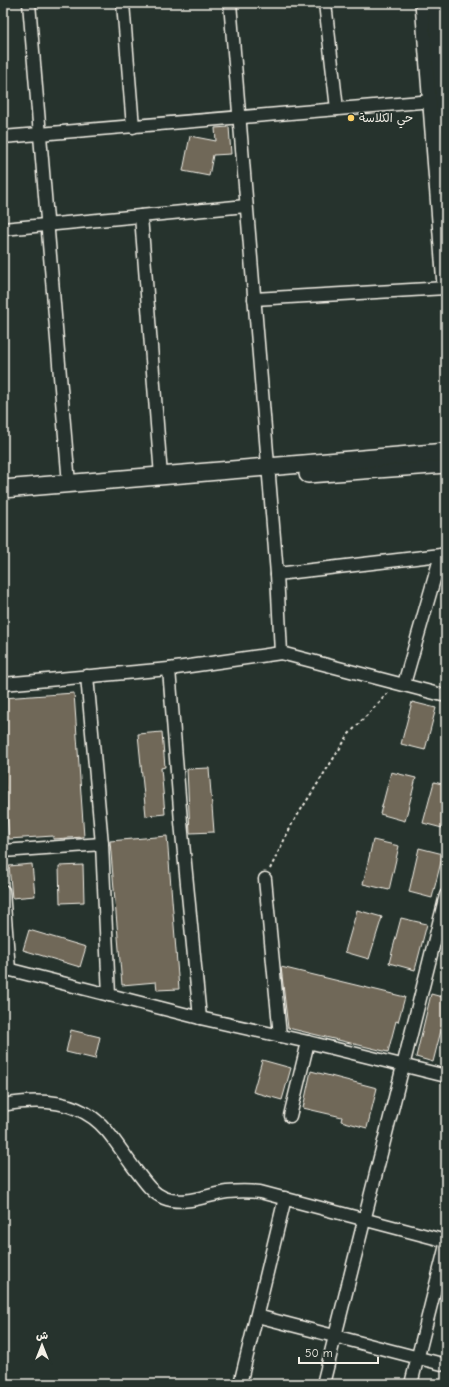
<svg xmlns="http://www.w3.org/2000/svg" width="449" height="1387" font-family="'Comic Neue','Playpen Sans Arabic',sans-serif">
	<rect width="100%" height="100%" fill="#26332d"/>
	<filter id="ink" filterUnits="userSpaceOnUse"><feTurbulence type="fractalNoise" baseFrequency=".025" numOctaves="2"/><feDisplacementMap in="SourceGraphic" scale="8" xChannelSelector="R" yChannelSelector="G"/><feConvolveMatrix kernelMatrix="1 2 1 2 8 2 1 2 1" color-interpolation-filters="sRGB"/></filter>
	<g filter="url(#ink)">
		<g fill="#706858" stroke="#f4f1e8">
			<path d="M229 127 231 154 213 155 209 176 183 171 190 136 216 141 215 128Z"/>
			<path d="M74 693 84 837 53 839V836L9 839 3 764V698Z"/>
			<path d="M412 702 436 708 425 750 401 744Z"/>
			<path d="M162 732 165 767 161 768 165 814 146 816 138 734Z"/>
			<path d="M209 768 214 832 190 833 187 769Z"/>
			<path d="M391 772 416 778 405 821 380 814Z"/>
			<path d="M434 782 446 785V829L423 823Z"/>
			<path d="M167 836 179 989 157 990 156 982 122 985 110 841Z"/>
			<path d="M373 840 399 846 389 890 363 884Z"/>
			<path d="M419 848 443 854 432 898 409 892Z"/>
			<path d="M32 864 35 896 12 898 9 866Z"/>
			<path d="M83 865 84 902 60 903 59 866Z"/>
			<path d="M357 910 382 917 369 959 345 952Z"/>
			<path d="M401 918 427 924 415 970 389 963Z"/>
			<path d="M29 930 86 947 80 967 23 950Z"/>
			<path d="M281 967 405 997 398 1022 396 1021 388 1052 288 1028Z"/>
			<path d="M431 994 446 998V1011L433 1062 416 1057Z"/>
			<path d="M71 1030 100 1037 95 1059 66 1052Z"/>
			<path d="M262 1060 291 1068 282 1100 253 1092Z"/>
			<path d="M311 1071 377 1088 367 1128 341 1121 342 1117 303 1108Z"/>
		</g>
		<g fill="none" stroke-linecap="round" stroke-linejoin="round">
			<g stroke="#f4f1e8" stroke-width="15">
				<g id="street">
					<path d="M29 3 69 484"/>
					<path d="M123 3 133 127"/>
					<path d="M230 3 277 574 281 653"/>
					<path d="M325 3 337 109"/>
					<path d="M3 137 433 101 438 104"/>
					<path d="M141 216 161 476"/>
					<path d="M3 229 246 206"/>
					<path d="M254 299 446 288"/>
					<path d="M277 574 441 555 446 556"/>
					<path d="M169 669 181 822 200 1018"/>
					<path d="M87 676 102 844 109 995"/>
					<path d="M3 684 169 669 281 653 446 696"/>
					<path d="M404 684 441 555"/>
					<path d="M3 851 102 844"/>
					<path d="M265 879 280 1036"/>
					<path d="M3 891 9 970"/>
					<path d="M3 968 200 1018 308 1042 446 1076"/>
					<path d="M3 1105C40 1098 81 1100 107 1131 117 1143 125 1156 134 1168 143 1179 150 1192 164 1198 184 1206 207 1195 227 1192 238 1191 249 1191 260 1192L446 1241"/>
					<path d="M290 1116 308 1042"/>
					<path d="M257 1316 446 1365"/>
					<path d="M240 1384 285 1198"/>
					<path d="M323 1384 446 895"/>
					<path d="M411 1384 446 1245"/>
				</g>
			</g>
			<g stroke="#f4f1e8" stroke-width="20">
				<g id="secondary">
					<path d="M424 3 446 285"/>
					<path d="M436 3 446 117"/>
					<path d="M308 474 446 464"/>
					<path d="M3 489 446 452"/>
				</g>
			</g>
			<path stroke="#f4f1e8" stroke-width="2" stroke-dasharray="3 3" stroke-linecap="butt" d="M270 869 292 824 349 734 389 692"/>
			<use href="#street" stroke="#26332d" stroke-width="12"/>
			<use href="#secondary" stroke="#26332d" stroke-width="17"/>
		</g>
	</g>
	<circle fill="#ffd166" stroke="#26332d" stroke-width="1.5" cx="351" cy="118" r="4"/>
	<g text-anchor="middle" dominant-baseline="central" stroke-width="3.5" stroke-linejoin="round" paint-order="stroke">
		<g font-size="12" fill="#f4f1e8" stroke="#26332d" text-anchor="start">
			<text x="359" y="118">حي الكلاسة</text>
		</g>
	</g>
	<rect width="449" height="1387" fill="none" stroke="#26332d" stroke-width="16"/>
	<rect x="8" y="8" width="433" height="1371" fill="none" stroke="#f4f1e8" stroke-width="1.5" filter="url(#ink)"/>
	<g transform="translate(42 1345)" stroke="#26332d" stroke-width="3" paint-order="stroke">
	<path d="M0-3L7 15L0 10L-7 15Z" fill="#f4f1e8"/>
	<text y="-6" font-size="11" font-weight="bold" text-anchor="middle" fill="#f4f1e8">ش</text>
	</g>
	<path d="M299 1357v6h79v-6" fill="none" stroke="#f4f1e8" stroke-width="2"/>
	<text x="305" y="1357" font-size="12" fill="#f4f1e8" stroke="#26332d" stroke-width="3" paint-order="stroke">50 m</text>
</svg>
